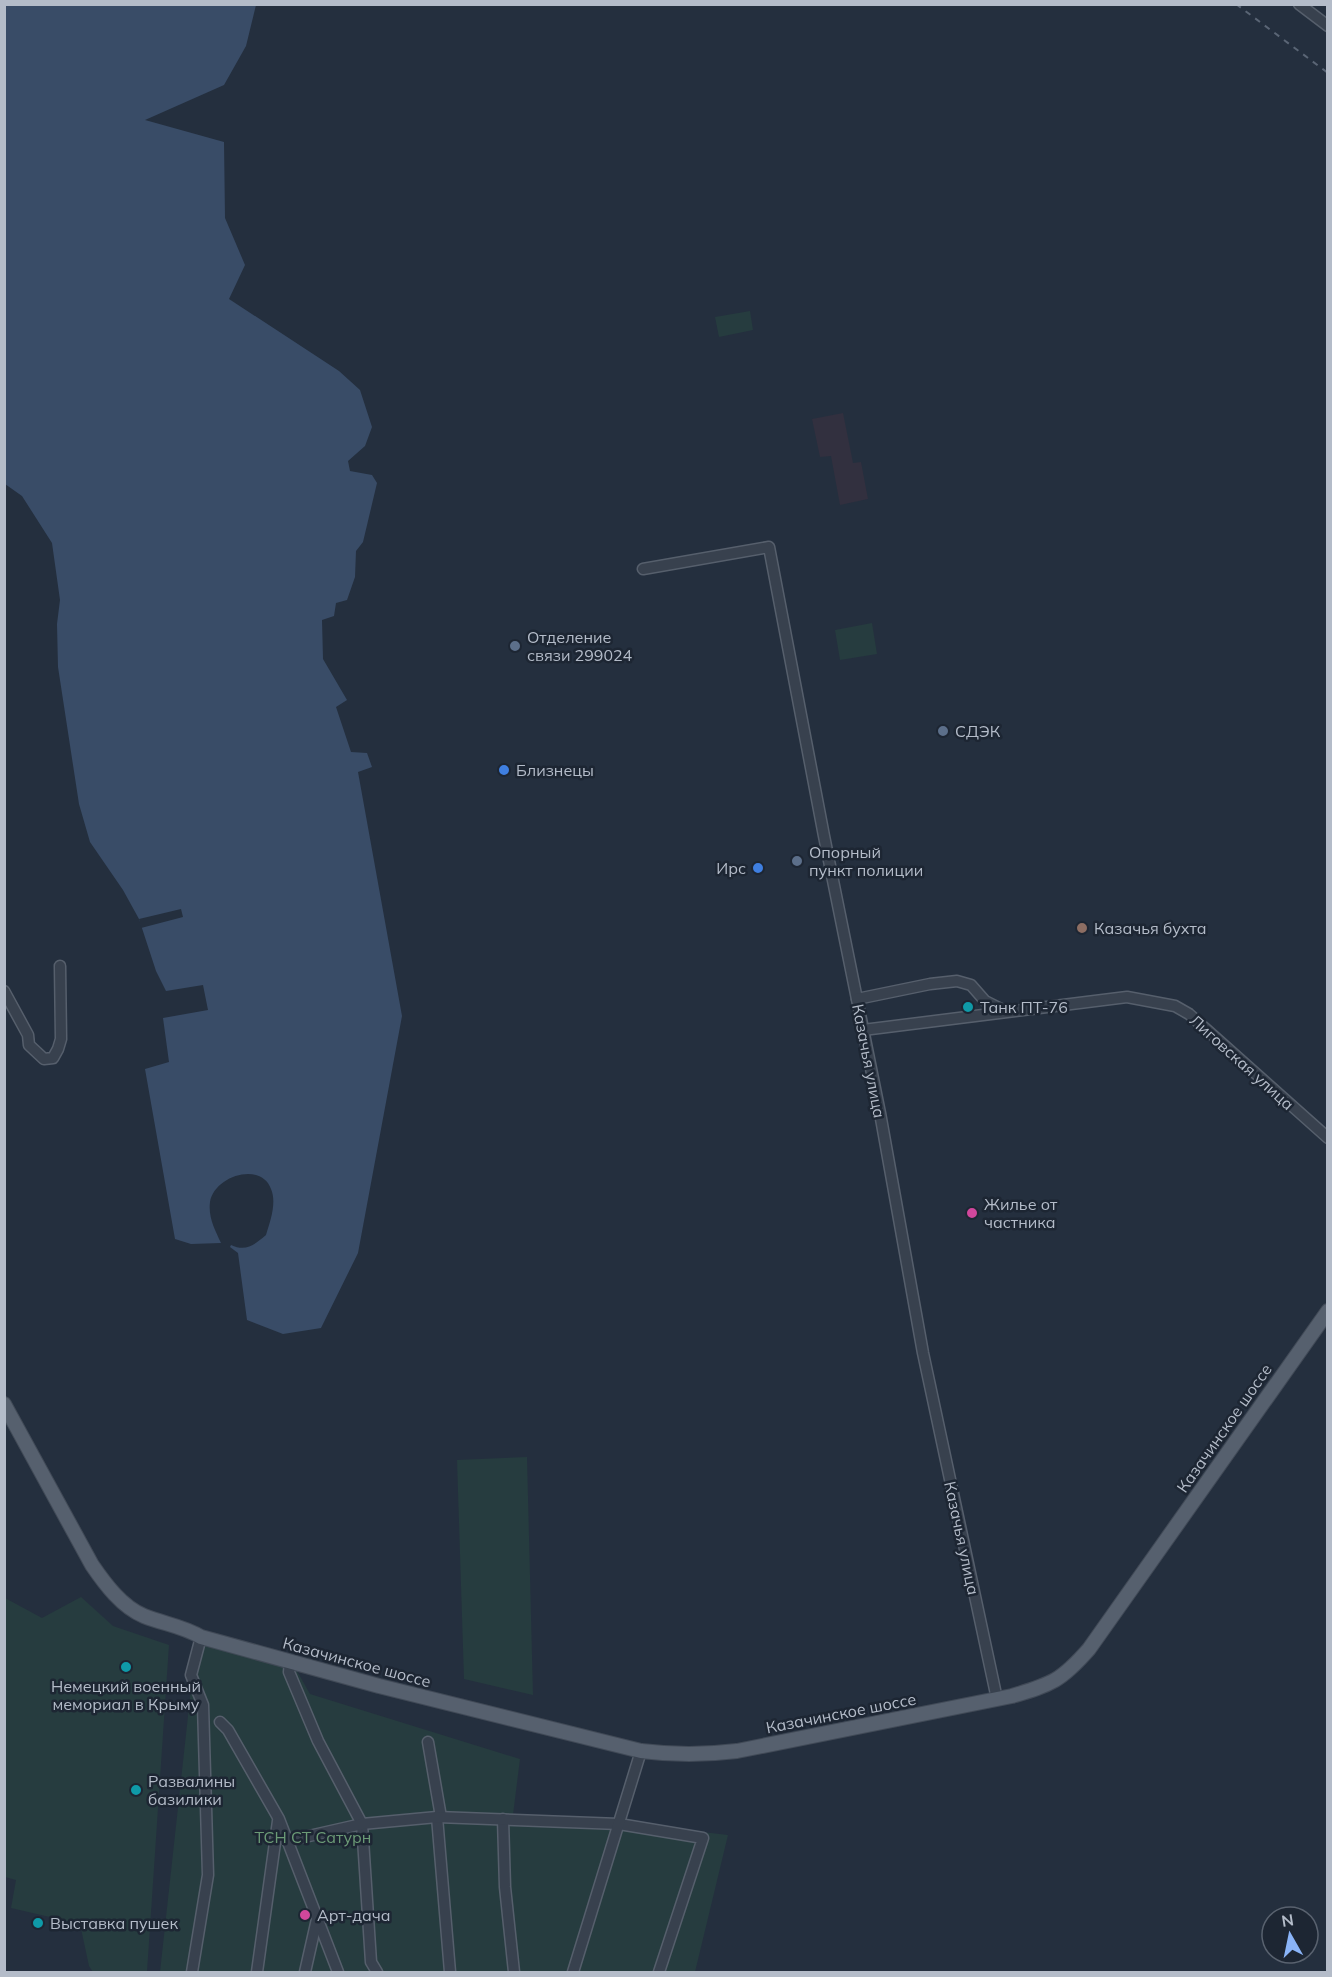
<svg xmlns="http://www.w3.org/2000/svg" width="1332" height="1977" font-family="Mulish,sans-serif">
	<rect width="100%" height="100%" fill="#242f3e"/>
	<path fill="#32303f" d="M843 413 853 463 861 462 868 499 840 505 831 456 820 457 812 419Z"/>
	<g fill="#263c3f">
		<path d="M750 311 753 330 719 337 715 317Z"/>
		<path d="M872 623 877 654 840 660 835 630Z"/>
		<path d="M527 1457 533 1695 464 1679 457 1460Z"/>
		<path d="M81 1597 113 1626 169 1645 147 1972H93L89 1966 80 1924 11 1908 16 1880 5 1877V1598L42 1618Z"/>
		<path d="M196 1643 297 1671 310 1694 520 1759 513 1815 616 1822 728 1835 695 1972H160Z"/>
	</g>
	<path fill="#394c67" d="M5 5H256L246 46 224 85 145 120 224 142 225 218 245 265 229 299 339 371 360 390 372 427 365 446 348 461 350 471 372 475 377 483 363 542 356 551 355 577 347 600 336 603 334 616 322 620 323 659 347 700 336 707 351 752 367 753 372 767 358 772 402 1016 358 1253 321 1328 283 1334 247 1320 238 1253 230 1247 231 1245C246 1252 254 1245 266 1235 270 1222 277 1203 271 1189 261 1161 214 1176 210 1202 208 1217 215 1230 221 1243L191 1244 175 1239 145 1069 169 1062 163 1018 208 1010 203 985 166 991 156 971 139 919 123 890 90 842 79 804 58 667 57 624 60 600 52 543 22 496 5 484Z"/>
	<path fill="#242f3e" d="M181 909 183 917 141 928 139 919Z"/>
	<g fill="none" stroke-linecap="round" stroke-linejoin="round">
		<g stroke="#565f6c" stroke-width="13">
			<g id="minor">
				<path d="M1299 4 1328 26"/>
				<path d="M643 569 769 547 824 836 880 1113 923 1353 997 1699"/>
				<path d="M4 991 28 1035 29 1045 44 1059 53 1058 58 1049 61 1039 60 966"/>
				<path d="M857 999 930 984 957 981 971 985 985 1001 1005 1011"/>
				<path d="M863 1030 1127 997 1175 1006 1189 1014 1328 1138"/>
				<path d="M290 1662 289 1672 318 1741 362 1824 371 1962 377 1972"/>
				<path d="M220 1722 228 1730 279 1819 338 1972"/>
				<path d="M428 1742 441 1817"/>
				<path d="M437 1817 450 1972"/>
				<path d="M503 1819 505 1887 514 1972"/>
				<path d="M287 1841 362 1824 437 1817 619 1824 703 1838 659 1972"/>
				<path d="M192 1972 208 1875 203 1705 191 1675 201 1637"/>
				<path d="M257 1972 278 1821"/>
				<path d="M305 1972 317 1919"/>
				<path d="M573 1972 641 1751"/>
			</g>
		</g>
		<g stroke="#414a57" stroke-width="16">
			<path id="major" d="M4 1404 92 1565C105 1584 122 1607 144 1616 164 1624 183 1626 201 1637L379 1686 641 1751C674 1755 704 1755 737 1751L1012 1696C1052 1684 1061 1681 1089 1649L1328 1311"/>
		</g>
		<use href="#minor" stroke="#38414e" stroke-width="10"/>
		<use href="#major" stroke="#56606e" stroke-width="14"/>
		<path stroke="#5a6575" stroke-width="2" stroke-dasharray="6 6" stroke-linecap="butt" d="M1236 4 1328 73"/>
	</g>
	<g fill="#5c6f8a" stroke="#1d2633" stroke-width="2">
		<circle cx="515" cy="646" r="6"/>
		<circle cx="943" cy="731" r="6"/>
		<circle cx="797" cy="861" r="6"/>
	</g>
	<g fill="#3f7fe0" stroke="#1d2633" stroke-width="2">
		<circle cx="504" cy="770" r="6"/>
		<circle cx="758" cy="868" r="6"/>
	</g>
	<circle fill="#8d6e63" stroke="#1d2633" stroke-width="2" cx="1082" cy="928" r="6"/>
	<g fill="#0f9aa8" stroke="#1d2633" stroke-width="2">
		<circle cx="968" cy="1007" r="6"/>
		<circle cx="126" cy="1667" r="6"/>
		<circle cx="136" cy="1790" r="6"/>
		<circle cx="38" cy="1923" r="6"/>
	</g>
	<g fill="#d1479c" stroke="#1d2633" stroke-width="2">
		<circle cx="972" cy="1213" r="6"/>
		<circle cx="305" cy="1915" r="6"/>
	</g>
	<g text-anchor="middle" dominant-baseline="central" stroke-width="5" stroke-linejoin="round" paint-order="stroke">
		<g font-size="16" fill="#b4bcc9" stroke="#1d2633" text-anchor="start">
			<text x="527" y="637">Отделение<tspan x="527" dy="18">связи 299024</tspan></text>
			<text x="955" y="731">СДЭК</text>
			<text x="516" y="770">Близнецы</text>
			<text x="809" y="852">Опорный<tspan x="809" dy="18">пункт полиции</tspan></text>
			<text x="746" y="868" text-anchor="end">Ирс</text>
			<text x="1094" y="928">Казачья бухта</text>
			<text x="980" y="1007">Танк ПТ-76</text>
			<text x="984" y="1204">Жилье от<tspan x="984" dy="18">частника</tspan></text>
			<text x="126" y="1686" text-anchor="middle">Немецкий военный<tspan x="126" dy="18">мемориал в Крыму</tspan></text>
			<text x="148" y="1781">Развалины<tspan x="148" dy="18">базилики</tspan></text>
			<text x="317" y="1915">Арт-дача</text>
			<text x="50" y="1923">Выставка пушек</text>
		</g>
		<g font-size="16" fill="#b4bcc9" stroke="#1d2633">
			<text transform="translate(869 1061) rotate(79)">Казачья улица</text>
			<text transform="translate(1242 1062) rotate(42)">Лиговская улица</text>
			<text transform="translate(1224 1428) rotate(-55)">Казачинское шоссе</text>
			<text transform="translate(962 1538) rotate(78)">Казачья улица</text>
			<text transform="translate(357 1662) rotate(15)">Казачинское шоссе</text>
			<text transform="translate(841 1713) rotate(-11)">Казачинское шоссе</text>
		</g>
		<g font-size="16" fill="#6b9a76" stroke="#1d2633">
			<text x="313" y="1837">ТСН СТ Сатурн</text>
		</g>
	</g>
	<rect width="1332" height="1977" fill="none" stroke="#b4bcc9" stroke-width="12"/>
	<g transform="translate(1290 1935) rotate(351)"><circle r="28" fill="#1d2633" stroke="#59626f" stroke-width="1.5"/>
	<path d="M0-4.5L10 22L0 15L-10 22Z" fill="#8ab4f8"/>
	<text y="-9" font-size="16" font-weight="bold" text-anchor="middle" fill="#b4bcc9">N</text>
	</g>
</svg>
